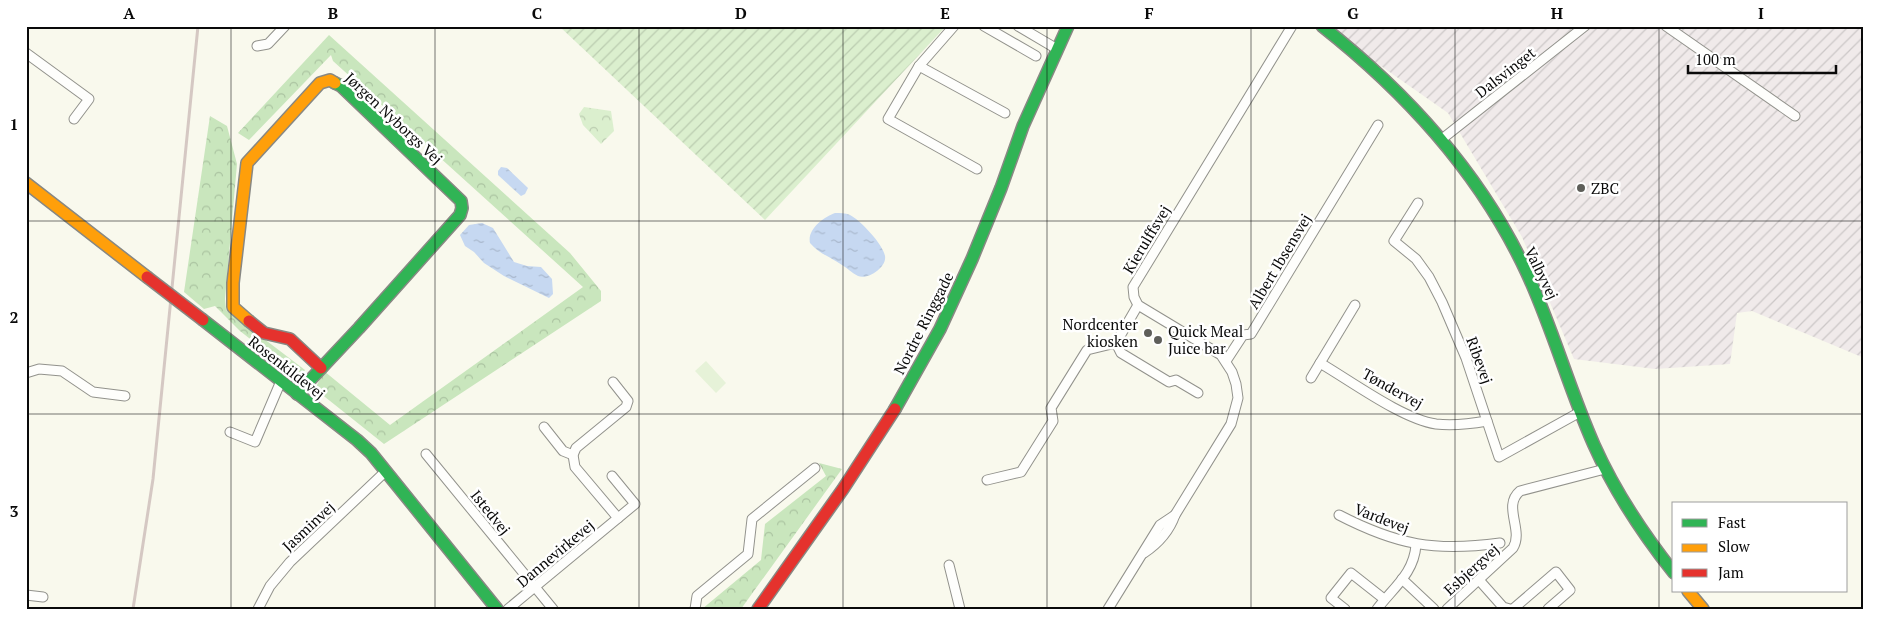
<svg xmlns="http://www.w3.org/2000/svg" width="1890" height="635" font-family="'PT Serif',serif">
	<defs>
		<pattern id="industrial-furrows" width="10" height="10" patternUnits="userSpaceOnUse" patternTransform="scale(1.25)"><rect width="10" height="10" fill="#f0eaea"/><path d="M-1 1l2-2M0 10L10 0M9 11l2-2" fill="none" stroke="#ccc7c7"/></pattern>
		<pattern id="forest-crowns" width="20" height="18" patternUnits="userSpaceOnUse" patternTransform="scale(1.25)"><rect width="20" height="18" fill="#c9e6bd"/><path d="M2 6a3 3 0 1 1 6 0M12 15a3 3 0 1 1 6 0" fill="none" stroke="#abc4a1"/></pattern>
		<pattern id="park-crowns" width="20" height="18" patternUnits="userSpaceOnUse" patternTransform="scale(1.25)"><rect width="20" height="18" fill="#dbefce"/><path d="M2 6a3 3 0 1 1 6 0M12 15a3 3 0 1 1 6 0" fill="none" stroke="#bbccb0"/></pattern>
		<pattern id="garden-furrows" width="10" height="10" patternUnits="userSpaceOnUse" patternTransform="scale(1.25)"><rect width="10" height="10" fill="#dbefce"/><path d="M-1 1l2-2M0 10L10 0M9 11l2-2" fill="none" stroke="#bbccb0"/></pattern>
		<pattern id="water-ripples" width="26" height="14" patternUnits="userSpaceOnUse" patternTransform="scale(1.25)"><rect width="26" height="14" fill="#c6d8f1"/><path d="M2 4q2-2 4 0t4 0M15 11q2-2 4 0t4 0" fill="none" stroke="#a9b8cd"/></pattern>
	</defs>
	<rect width="100%" height="100%" fill="#f9f9ed"/>
	<path fill="url(#industrial-furrows)" d="M1324 26H1864V358L1752 311 1737 313 1730 364 1655 369 1574 359 1522 237 1448 113Z"/>
	<g fill="url(#forest-crowns)">
		<path d="M329 35 570 253 601 291V301L384 444 315 389 324 371 390 425 583 287 333 61 331 55 249 140 238 133Z"/>
		<path d="M210 116 227 126 237 164 225 299 226 310 305 370 300 378 240 331 215 306 204 309 184 292Z"/>
		<path d="M819 463 842 469 741 609H702L761 560 765 524 826 476Z"/>
	</g>
	<path fill="url(#park-crowns)" d="M584 107 611 111 614 131 601 144 583 125 579 114Z"/>
	<path fill="url(#garden-furrows)" d="M559 26H946L765 220Z"/>
	<path fill="#e6f2d8" d="M706 361 726 383 716 393 695 371Z"/>
	<g fill="url(#water-ripples)">
		<path d="M501 167 507 168 528 188 525 194 521 196 498 175V171Z"/>
		<path d="M835 213C840 213 845 213 850 215 860 220 883 244 885 256 887 267 868 280 858 276 852 273 847 268 842 265 831 257 819 254 810 243 807 229 824 217 835 213Z"/>
		<path d="M482 223 493 228 514 262 527 266 541 267 552 279 553 294 549 298 504 276 484 263 474 252 465 246 460 235 469 225Z"/>
	</g>
	<g fill="none" stroke-linecap="round" stroke-linejoin="round">
		<g stroke="#92928c" stroke-width="11">
			<g id="street">
				<path d="M954 26 919 66 888 119 977 169"/>
				<path d="M984 26 1036 56"/>
				<path d="M1018 26 1057 49"/>
				<path d="M1666 26 1795 116"/>
				<path d="M257 46 268 44 285 26"/>
				<path d="M26 53 89 99 74 119"/>
				<path d="M919 66 1005 113"/>
				<path d="M1442 139 1585 26"/>
				<path d="M1418 203 1394 241 1416 259 1429 277 1442 302 1466 358 1499 457 1580 412"/>
				<path d="M1116 343 1121 353 1169 382 1176 380 1198 393"/>
				<path d="M1226 361 1243 335 1251 334 1378 125"/>
				<path d="M1320 363C1351 381 1402 419 1436 424 1453 426 1470 424 1487 421"/>
				<path d="M26 373 39 369 62 371 93 392 125 396"/>
				<path d="M1311 378 1355 305"/>
				<path d="M613 382 628 401 626 407 576 448 573 455 575 467 618 518"/>
				<path d="M544 427 563 451 573 455"/>
				<path d="M230 432 255 442 281 381"/>
				<path d="M426 454 553 609"/>
				<path d="M987 480 1021 472 1053 421 1051 408 1087 350 1116 343 1138 305"/>
				<path d="M1339 515C1397 545 1435 552 1500 543"/>
				<path d="M1144 553C1159 543 1169 532 1175 515L1231 424 1238 398 1236 384 1232 372 1221 355 1138 305 1134 297 1133 287 1292 26"/>
				<path d="M949 565 960 609"/>
				<path d="M1402 579 1434 609"/>
				<path d="M1479 580 1503 607 1510 609"/>
				<path d="M26 595 43 597"/>
				<path d="M258 609 270 586 290 562 386 471"/>
				<path d="M508 609 635 504 612 476"/>
				<path d="M695 609 697 596 748 554 752 519 815 468"/>
				<path d="M1108 609 1160 525 1175 515"/>
				<path d="M1345 609 1331 598 1351 573 1384 599"/>
				<path d="M1377 609C1394 587 1414 573 1416 545"/>
				<path d="M1447 609 1513 548C1524 530 1502 506 1520 491L1605 469"/>
				<path d="M1513 609 1556 572 1570 590 1548 609"/>
			</g>
		</g>
		<g stroke="#888883" stroke-width="14">
			<g id="fast">
				<path d="M1322 26C1407 93 1481 174 1527 273 1553 329 1569 389 1594 445 1615 492 1643 534 1674 573"/>
				<path d="M203 320 357 440 371 453 497 609"/>
				<path d="M297 394 359 328 460 215 462 208 461 201 341 86 335 83"/>
				<path d="M895 409 940 329 972 259 1001 188 1023 126 1068 26"/>
			</g>
		</g>
		<g stroke="#888883" stroke-width="14">
			<g id="slow">
				<path d="M26 183 147 277"/>
				<path d="M249 321 233 307V283L247 163 320 83 330 80 335 83"/>
				<path d="M1688 591 1703 609"/>
			</g>
		</g>
		<g stroke="#888883" stroke-width="14">
			<g id="jam">
				<path d="M249 321 264 333 290 339 321 368"/>
				<path d="M758 609 843 489 895 409"/>
			</g>
		</g>
		<use href="#street" stroke="#fefefc" stroke-width="9"/>
		<use href="#fast" stroke="#30b455" stroke-width="11"/>
		<use href="#slow" stroke="#ff9f0a" stroke-width="11"/>
		<use href="#jam" stroke="#e5322d" stroke-width="11"/>
		<path stroke="#d5c8c3" stroke-width="3" d="M133 609 153 479 198 26"/>
		<g stroke="#888883" stroke-width="14" stroke-linecap="butt">
			<path id="jam-bridge" d="M147 277 203 320"/>
		</g>
		<use href="#jam-bridge" stroke="#e5322d" stroke-width="11"/>
	</g>
	<path fill="none" stroke="#0a0a0a" stroke-width="1" stroke-opacity="0.55" d="M231 26V609M435 26V609M639 26V609M843 26V609M1047 26V609M1251 26V609M1455 26V609M1659 26V609M26 221H1864M26 414H1864"/>
	<g fill="#5e5e59" stroke="#fff" stroke-width="2">
		<circle cx="1581" cy="188" r="5"/>
		<circle cx="1148" cy="333" r="5"/>
		<circle cx="1158" cy="340" r="5"/>
	</g>
	<g text-anchor="middle" dominant-baseline="central" stroke-width="5" stroke-linejoin="round" paint-order="stroke">
		<g font-size="15" fill="#0a0a0a" stroke="#fff">
			<text transform="translate(1505 72) rotate(-38)">Dalsvinget</text>
			<text transform="translate(394 118) rotate(43)">Jørgen Nyborgs Vej</text>
			<text transform="translate(1146 239) rotate(-59)">Kierulffsvej</text>
			<text transform="translate(1279 261) rotate(-59)">Albert Ibsensvej</text>
			<text transform="translate(1542 273) rotate(64)">Valbyvej</text>
			<text transform="translate(923 323) rotate(-63)">Nordre Ringgade</text>
			<text transform="translate(1480 360) rotate(70)">Ribevej</text>
			<text transform="translate(287 367) rotate(38)">Rosenkildevej</text>
			<text transform="translate(1393 388) rotate(29)">Tøndervej</text>
			<text transform="translate(491 512) rotate(51)">Istedvej</text>
			<text transform="translate(1382 518) rotate(21)">Vardevej</text>
			<text transform="translate(308 526) rotate(-43)">Jasminvej</text>
			<text transform="translate(555 553) rotate(-40)">Dannevirkevej</text>
			<text transform="translate(1471 569) rotate(-42)">Esbjergvej</text>
		</g>
		<g font-size="15" fill="#0a0a0a" stroke="#fff" text-anchor="start">
			<text x="1591" y="188">ZBC</text>
			<text x="1138" y="324" text-anchor="end">Nordcenter<tspan x="1138" dy="17">kiosken</tspan></text>
			<text x="1168" y="331">Quick Meal<tspan x="1168" dy="17">Juice bar</tspan></text>
		</g>
	</g>
	<rect width="1890" height="635" fill="none" stroke="#ffffff" stroke-width="55"/>
	<rect x="1672" y="502" width="175" height="90" fill="#ffffff" stroke="#9d9d9d"/>
	<rect x="1682" y="519" width="25" height="8" fill="#30b455" stroke="#9d9d9d"/>
	<text x="1718" y="528" font-size="15" fill="#0a0a0a">Fast</text>
	<rect x="1682" y="544" width="25" height="8" fill="#ff9f0a" stroke="#9d9d9d"/>
	<text x="1718" y="552" font-size="15" fill="#0a0a0a">Slow</text>
	<rect x="1682" y="569" width="25" height="8" fill="#e5322d" stroke="#9d9d9d"/>
	<text x="1718" y="578" font-size="15" fill="#0a0a0a">Jam</text>
	<path d="M1688 65v8h148v-8" fill="none" stroke="#0a0a0a" stroke-width="2.5"/>
	<text x="1695" y="65" font-size="15" fill="#0a0a0a" stroke="#ffffff" stroke-width="4" paint-order="stroke">100 m</text>
	<rect x="28" y="28" width="1834" height="580" fill="none" stroke="#0a0a0a" stroke-width="2"/>
	<g font-size="16" text-anchor="middle" font-weight="bold" fill="#0a0a0a">
		<text x="129" y="19">A</text>
		<text x="333" y="19">B</text>
		<text x="537" y="19">C</text>
		<text x="741" y="19">D</text>
		<text x="945" y="19">E</text>
		<text x="1149" y="19">F</text>
		<text x="1353" y="19">G</text>
		<text x="1557" y="19">H</text>
		<text x="1761" y="19">I</text>
		<text x="14" y="130">1</text>
		<text x="14" y="323">2</text>
		<text x="14" y="517">3</text>
	</g>
</svg>
